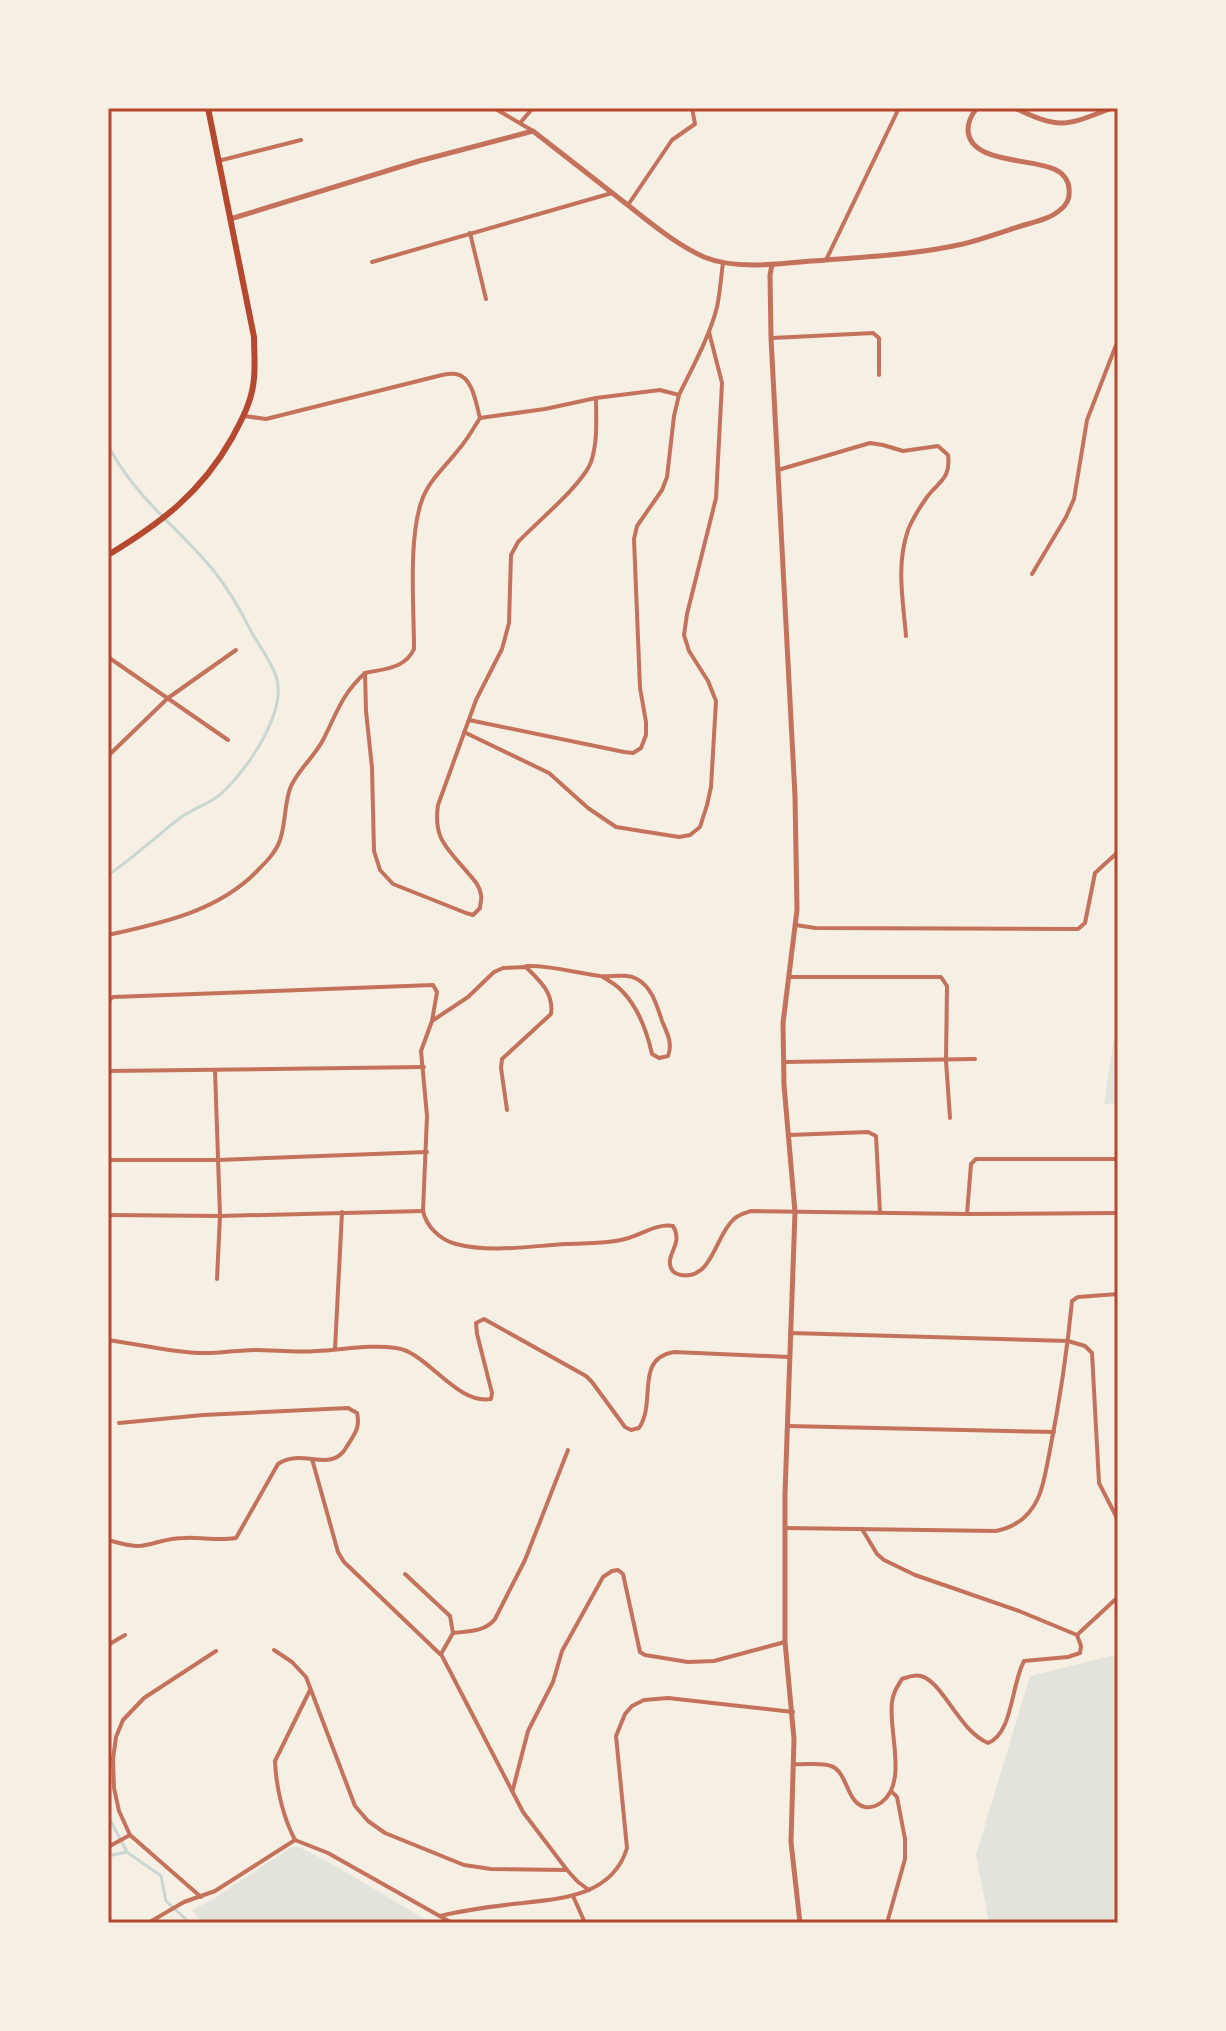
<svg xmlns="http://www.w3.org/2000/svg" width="1226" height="2031" font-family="Inter,sans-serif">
	<rect width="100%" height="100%" fill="#f6efe4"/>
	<g fill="#e2e4dc">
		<path d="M1118 1017V1104H1104L1117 1018Z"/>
		<path d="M1118 1654V1919L1105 1923H989L976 1855 1030 1676Z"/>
		<path d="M297 1846 334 1865 431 1923H202L192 1910 213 1899 290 1848Z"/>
	</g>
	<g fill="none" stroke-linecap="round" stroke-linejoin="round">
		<g stroke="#c9d6d2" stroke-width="3">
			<path d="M108 445C134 497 178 527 214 571 229 590 241 611 252 633 260 647 271 661 276 676 288 711 247 770 222 793 210 804 193 808 180 818 155 837 135 857 108 875"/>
			<path d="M108 1816 127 1852 161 1876 166 1901 190 1923"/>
			<path d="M108 1856 127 1852"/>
		</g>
		<g stroke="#c5725c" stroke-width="4">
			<path d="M494 108 533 131"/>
			<path d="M520 123 533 108"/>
			<path d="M218 161 301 140"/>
			<path d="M628 205 672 140 695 124 692 108"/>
			<path d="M470 233 486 299"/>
			<path d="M826 260 899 108"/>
			<path d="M372 262 612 193"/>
			<path d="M772 338 873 333 879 338V375"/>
			<path d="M244 416 266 419 442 375C447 374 451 373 456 374 473 377 476 404 480 418"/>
			<path d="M480 418 545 409 596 398 660 390 679 395C693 366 709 338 717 307 720 293 721 277 723 263"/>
			<path d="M778 470 870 443 883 445 903 451 938 446 948 455C951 479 939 481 927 497 920 507 912 520 908 530 896 565 903 600 906 636"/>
			<path d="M1032 574 1066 517 1074 499 1087 420 1118 340"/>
			<path d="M108 657 228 740"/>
			<path d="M365 673C383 669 405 669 414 649 414 607 408 538 422 500 429 480 446 466 459 449 467 440 473 429 480 418"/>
			<path d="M469 720 624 752 633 753 641 748 646 735V722L640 688 634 539 637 526 662 490 667 477 674 416 679 395"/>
			<path d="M464 732 549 773 588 808 616 827 679 837 690 835 700 827 707 805 711 787 716 701 708 681 689 651 684 635 687 614 716 498 722 383 709 332"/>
			<path d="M108 756 168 698 236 650"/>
			<path d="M796 925 815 928 1078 929 1085 923 1095 873 1118 852"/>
			<path d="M108 935C162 923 219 911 258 870 267 861 276 852 280 840 286 823 284 803 291 786 299 769 314 757 323 740 337 713 341 695 365 673L366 711 372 768 374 851 380 870 393 884 466 913 473 915 480 908C480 904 482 899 481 895 480 886 474 880 468 873 447 848 433 839 438 805L476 700 502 649 509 623 511 555 518 542C536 523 583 484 591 462 598 441 596 419 596 398"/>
			<path d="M526 966C552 965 575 973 600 976 612 977 627 973 637 979 652 987 657 1006 662 1021 667 1033 673 1043 668 1056L659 1058 652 1054C647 1032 638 1007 622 991 617 985 608 980 601 976"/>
			<path d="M789 977H941L947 986 946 1061 950 1118"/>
			<path d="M108 1001 113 997 433 985 437 992 432 1021"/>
			<path d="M784 1062 975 1059"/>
			<path d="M215 1070 220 1216 217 1279"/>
			<path d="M108 1071 424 1067"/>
			<path d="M507 1110 501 1068 502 1059 551 1014C554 993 540 981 526 967L503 968 494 972 468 997 432 1021 421 1051 427 1116 423 1211C426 1226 440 1240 456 1244 490 1253 531 1246 566 1244 584 1243 603 1244 621 1240 639 1237 655 1223 673 1226 684 1244 665 1254 671 1268 673 1273 677 1274 681 1275 713 1280 715 1235 734 1219 739 1214 745 1213 751 1211L967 1214 971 1164 976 1159H1118"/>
			<path d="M789 1135 868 1132 876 1136 880 1213"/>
			<path d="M108 1160H218L427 1152"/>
			<path d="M967 1214 1118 1213"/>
			<path d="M108 1215 220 1216 423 1211"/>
			<path d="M790 1333 1068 1341 1085 1346 1092 1353 1099 1483 1118 1520"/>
			<path d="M108 1340C139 1344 168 1352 199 1353 218 1354 236 1350 255 1350 275 1350 296 1353 316 1351 342 1350 370 1344 396 1348 426 1351 456 1405 491 1399L492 1393 477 1334 476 1323 484 1319 586 1376 592 1382 625 1427 631 1430 639 1428C657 1401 634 1359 674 1352L789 1357"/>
			<path d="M335 1349 342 1212"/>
			<path d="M788 1426 1054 1432"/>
			<path d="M568 1450 525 1560 495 1619C485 1632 468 1631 453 1633L441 1654 523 1812 567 1870 578 1882 589 1890"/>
			<path d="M312 1459 338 1552 344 1562 440 1654"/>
			<path d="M786 1528 996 1531C1016 1527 1030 1516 1038 1498 1044 1485 1046 1469 1049 1455 1059 1405 1067 1353 1072 1301L1078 1297 1118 1294"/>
			<path d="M862 1529 877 1554 884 1560 915 1575 1019 1611 1077 1635"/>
			<path d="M108 1540C120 1543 133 1548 146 1545 160 1542 169 1538 184 1538 201 1537 218 1541 236 1538L278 1464C299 1449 326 1469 341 1454 345 1451 346 1447 349 1443 356 1432 360 1426 357 1413L348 1408 203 1415 119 1423"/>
			<path d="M405 1574 450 1616 453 1633"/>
			<path d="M1077 1635 1118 1597"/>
			<path d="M108 1645 125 1635"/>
			<path d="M274 1650 292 1662 306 1677 355 1806 368 1821 385 1833 464 1865 491 1869 567 1870"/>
			<path d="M794 1764C805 1765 821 1762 831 1766 848 1772 846 1803 865 1807 871 1808 878 1805 882 1802 908 1782 888 1730 892 1702 893 1693 897 1687 902 1679 908 1677 914 1674 921 1676 943 1682 959 1731 988 1743 1013 1733 1011 1685 1024 1661L1068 1657 1080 1653 1081 1646 1077 1635"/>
			<path d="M513 1789 528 1731 553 1682 562 1651 603 1577 612 1571 618 1570 623 1574 640 1652 645 1655 688 1662 714 1661 785 1642"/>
			<path d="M295 1840 328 1853 452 1923"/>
			<path d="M295 1840C283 1817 276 1787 275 1761L310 1690"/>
			<path d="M108 1847 130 1835"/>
			<path d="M573 1896 585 1923"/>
			<path d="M201 1897 130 1835 119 1811 114 1788 113 1759 116 1737 123 1720 144 1698 216 1651"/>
			<path d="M440 1916C464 1910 488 1907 513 1904 557 1899 612 1898 627 1848L616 1736 625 1714 632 1706 644 1700 668 1698 793 1712"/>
			<path d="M148 1923 184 1902 215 1891 295 1840"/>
			<path d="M887 1923 905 1859V1839L897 1797 892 1792"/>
		</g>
		<g stroke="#c5725c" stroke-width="5">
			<path d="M1015 108C1061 131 1067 125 1112 108"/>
			<path d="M230 219 419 161 533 131C565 156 597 181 629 206 653 225 676 244 704 257 735 270 780 264 812 261 863 257 914 255 963 244 983 239 1002 232 1021 226 1034 222 1050 219 1060 210 1067 205 1070 197 1069 189 1069 181 1063 173 1056 170 1034 158 969 164 968 130 968 121 972 114 977 108"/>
			<path d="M772 265 770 275 771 338 795 796 797 910 783 1023 784 1085 795 1212 785 1494V1642L794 1739 791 1842 800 1923"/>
		</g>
		<path stroke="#b5482f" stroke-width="6" d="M108 555C161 523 201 493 232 438 241 421 250 405 253 386 256 370 254 353 254 337L208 108"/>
	</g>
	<rect width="1226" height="2031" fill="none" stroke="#f6efe4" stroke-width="220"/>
	<rect x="110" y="110" width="1006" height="1811" fill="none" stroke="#b5482f" stroke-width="3"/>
</svg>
